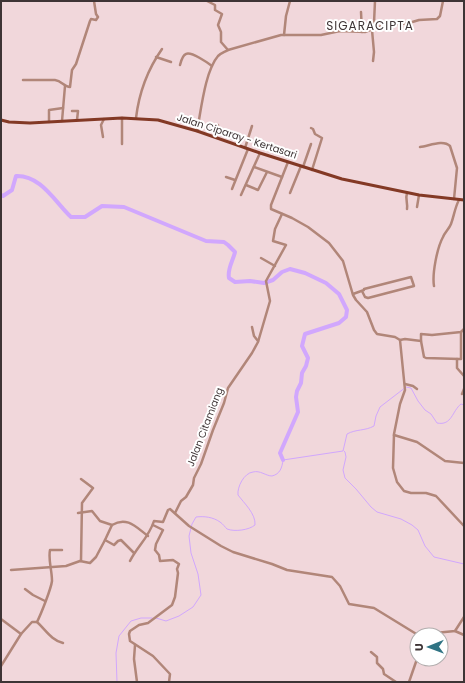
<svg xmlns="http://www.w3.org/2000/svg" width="465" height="683" font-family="Poppins,sans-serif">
	<rect width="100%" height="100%" fill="#f1d7db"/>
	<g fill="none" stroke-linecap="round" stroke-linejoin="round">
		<g stroke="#d1a7fd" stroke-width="1">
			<path d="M344 451 345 452 346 457 343 470 345 478 356 489 371 507 377 512 401 519 412 525 418 530 425 546 434 557 464 564"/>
			<path d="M156 618 166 621 179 616 193 607 201 595 198 574 191 553 189 536 192 524 196 517C204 516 213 517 220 522 223 524 225 527 227 529 235 532 249 530 255 525 256 514 244 503 238 495 237 487 244 473 253 472 260 470 266 476 272 476 280 474 282 468 283 460L343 451 347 434C356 429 365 431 374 426L376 416 380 407 406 387 411 388 418 401 425 410 431 414 437 423C452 426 452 411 461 404L464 405"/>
			<path d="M117 682 116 653 119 636 131 621 141 618H152"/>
		</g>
		<path stroke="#d1a7fd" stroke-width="4" d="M1 195 3 196 12 190 16 176C41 175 55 202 71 217H85L102 206 124 207 206 241 224 242 228 245 235 252C233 261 227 269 229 278L235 282 250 281 264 283 273 280 282 272 290 269 305 273 326 283 339 294 347 310 346 317 339 323 305 334 302 346 308 358 306 366 302 373 301 383 297 391 296 397 298 412 280 453 283 460"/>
		<g stroke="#b18679" stroke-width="2.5">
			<path d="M207 1 215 5V10L222 14 218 25 221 32V42L228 50"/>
			<path d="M375 1 374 23 375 28"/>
			<path d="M361 12 362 32"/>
			<path d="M372 30 374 52 373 61"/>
			<path d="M284 35 286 16 290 1"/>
			<path d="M156 57 171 62"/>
			<path d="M180 65C181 61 183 55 186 54 191 51 208 63 212 66"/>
			<path d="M23 80H55C62 81 64 87 70 87L72 70 76 64 90 21 91 19 96 20 98 17 96 14 94 1"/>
			<path d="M72 111H78L77 120"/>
			<path d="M122 118V144"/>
			<path d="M136 118C139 93 148 69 162 49"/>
			<path d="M62 121 65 86"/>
			<path d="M49 122V110L63 108"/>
			<path d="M311 128 313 129 315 134 322 138 312 170"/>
			<path d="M197 131C201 111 205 71 218 56 221 53 225 52 228 50L281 35H321L340 31 365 32 378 27 389 25 409 23 419 20 437 19 440 16 443 1"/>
			<path d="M103 137 101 125 104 119"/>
			<path d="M216 137 218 125"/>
			<path d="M420 147C429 146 443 139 450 146L457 168 454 199"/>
			<path d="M245 148 252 126"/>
			<path d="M288 162 271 205V209L292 218 308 227 329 243 343 261 353 295 356 300 367 312 374 330 377 334 395 337 400 340 405 390 400 404 394 434 393 468 397 482 404 491 411 493H426L436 496 464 526"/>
			<path d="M254 167 282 177"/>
			<path d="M303 167 311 144"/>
			<path d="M226 177 235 180"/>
			<path d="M246 185 258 190 267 172"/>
			<path d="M232 189 248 149"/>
			<path d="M290 193 301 166"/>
			<path d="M241 195 260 153"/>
			<path d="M417 207 419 195"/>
			<path d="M407 209C408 203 405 199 407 193"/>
			<path d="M261 258 275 266"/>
			<path d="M434 286C432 274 437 248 443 237 445 232 449 229 451 224 454 216 455 207 459 200"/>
			<path d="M353 294 364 290V289L411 277 414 286 368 298 365 297 362 291"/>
			<path d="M252 327 254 336 258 341"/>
			<path d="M400 340 405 339 421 341 424 357 426 358 459 359H461V332"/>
			<path d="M421 341V334L432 335 461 332 464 329"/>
			<path d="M457 359V368L464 376"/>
			<path d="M405 384 413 386 417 389"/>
			<path d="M462 394 464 389"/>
			<path d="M394 435 417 442 445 461 464 463"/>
			<path d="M78 513 92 511 100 521 112 525 105 540 114 545 118 541 121 540 134 553"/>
			<path d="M175 513 181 501 186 497 193 485 194 478 201 464 213 430 224 403 228 388 252 353 258 342 270 301 266 281 286 245 273 241 275 229 282 214"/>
			<path d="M112 525C127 516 136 527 148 536"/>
			<path d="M153 525 163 530 156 544 155 550 159 555 160 561 173 560 179 564 177 569 178 573 175 597 172 605 148 623 139 625 130 631 129 634 130 641 153 656 170 674 169 682"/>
			<path d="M81 561 82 503 93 488 81 479"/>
			<path d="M130 561C137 547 149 537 154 521L163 522 168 510 170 509 189 526 221 546 233 552 272 564 287 570 332 577 340 586 349 604 374 608 418 635"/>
			<path d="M11 570 66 566 80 561 90 563 96 557 105 540"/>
			<path d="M25 589 33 595 45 601"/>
			<path d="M1 619 21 634"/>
			<path d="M37 622C46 630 51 640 63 643"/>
			<path d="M455 631 464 635"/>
			<path d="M428 635 435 633 455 631 464 617"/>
			<path d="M135 645 134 659 137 682"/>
			<path d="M371 652 377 657V663L383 669 384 674 396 682"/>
			<path d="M1 666 21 634 32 622H37C41 614 51 589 52 581 52 570 48 560 50 550H62"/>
			<path d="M409 682 417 659"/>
		</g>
		<path stroke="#833925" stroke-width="3" d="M1 120 9 122 30 123 122 118 158 120 197 131 260 153 342 179 419 195 464 200"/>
	</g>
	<g text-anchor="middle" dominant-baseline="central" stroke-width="4" stroke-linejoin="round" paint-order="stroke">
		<g font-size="10" fill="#3e3435" stroke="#fff">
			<text transform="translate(237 136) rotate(18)">Jalan Ciparay - Kertasari</text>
			<text transform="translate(205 427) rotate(-69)">Jalan Citamiang</text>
		</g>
		<g font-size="12" letter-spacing="1" fill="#3e3435" stroke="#fff">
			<text x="370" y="25">SIGARACIPTA</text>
		</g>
	</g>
	<rect width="465" height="683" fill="none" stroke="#3e3435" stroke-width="4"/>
	<g transform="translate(429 647) rotate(269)"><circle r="19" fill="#ffffff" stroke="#b2aeae"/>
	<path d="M0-3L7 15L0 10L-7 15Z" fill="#2f7383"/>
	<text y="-6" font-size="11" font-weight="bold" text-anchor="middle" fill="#3e3435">U</text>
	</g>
</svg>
